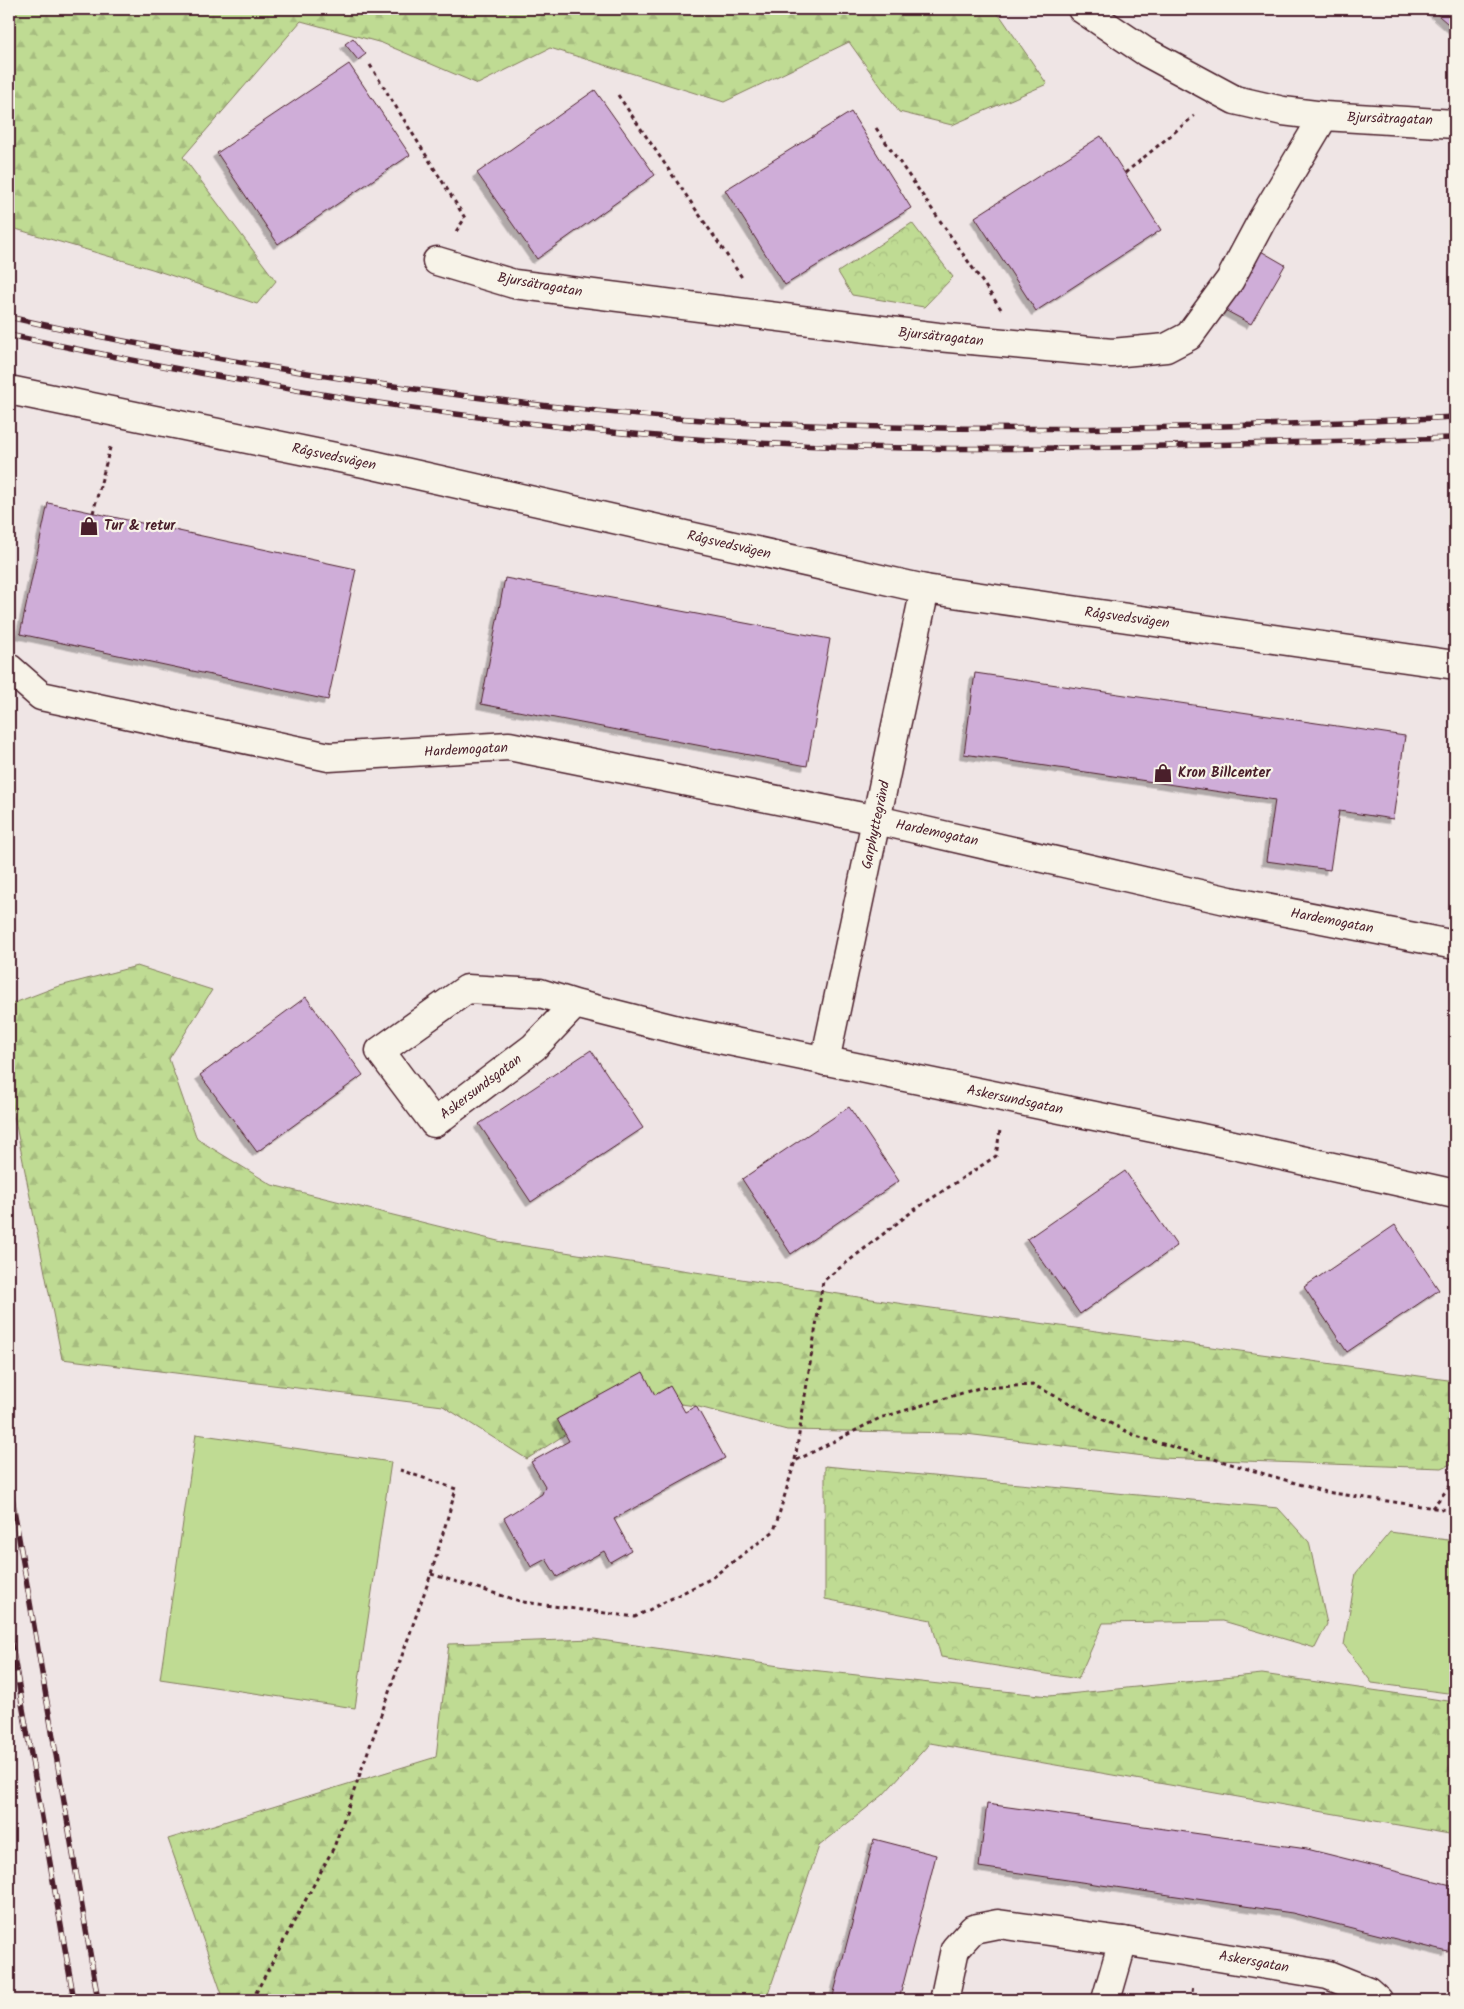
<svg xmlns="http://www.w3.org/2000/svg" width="1464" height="2009" font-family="Kalam,sans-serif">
	<defs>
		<pattern id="forest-firs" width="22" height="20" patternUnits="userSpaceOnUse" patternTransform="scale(1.25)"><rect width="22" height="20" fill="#bfdb93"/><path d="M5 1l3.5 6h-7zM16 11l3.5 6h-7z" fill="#a6bc7f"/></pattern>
		<pattern id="park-crowns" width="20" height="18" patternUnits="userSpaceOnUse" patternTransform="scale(1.25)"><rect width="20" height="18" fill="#bfdb93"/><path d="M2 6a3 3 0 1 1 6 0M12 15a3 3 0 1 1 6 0" fill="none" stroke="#a6bc7f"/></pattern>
		<filter id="shadow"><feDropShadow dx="-4.5" dy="4.5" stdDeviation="0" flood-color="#0004"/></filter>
	</defs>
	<rect width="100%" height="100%" fill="#efe5e5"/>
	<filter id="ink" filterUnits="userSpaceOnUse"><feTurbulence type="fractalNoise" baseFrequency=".02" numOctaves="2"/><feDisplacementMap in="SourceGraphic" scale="10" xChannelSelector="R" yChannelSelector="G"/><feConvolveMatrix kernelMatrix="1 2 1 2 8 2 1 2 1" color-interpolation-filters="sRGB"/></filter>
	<g filter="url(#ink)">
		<g fill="#bfdb93" stroke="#847d5f">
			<path d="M196 1434 391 1462 355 1708 160 1679Z"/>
			<path d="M1390 1532 1455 1541V1694L1372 1683 1344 1645 1356 1573Z"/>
		</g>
		<g fill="url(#forest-firs)" stroke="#847d5f">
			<path d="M9 9H990L1001 17 1047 84 952 125 899 112 849 42 724 102 550 48 478 84 382 43 301 21 183 157 276 281 257 304 152 269 9 227Z"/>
			<path d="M137 966 212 990 169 1059 197 1139 272 1185 506 1243 917 1306 1455 1381V1462L1442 1468 1160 1458 958 1433 787 1430 695 1406 625 1396 527 1459 443 1406 62 1359 9 1090V1005L56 987Z"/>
			<path d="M594 1639 793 1668 1049 1696 1262 1674 1455 1702V1835L930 1743 883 1795 819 1846 766 2000H224L168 1839 436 1757 449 1644Z"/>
		</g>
		<g fill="url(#park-crowns)" stroke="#847d5f">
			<path d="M912 223 953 277 924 307 852 295 838 272Z"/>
			<path d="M825 1466 1278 1508 1309 1542 1327 1624 1315 1648 1223 1621 1103 1623 1078 1679 941 1657 931 1620 825 1599Z"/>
		</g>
		<g fill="#cfadd8" stroke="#4a1f2b" filter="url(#shadow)">
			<path d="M1431 9H1455V30Z"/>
			<path d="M353 38 366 54 358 60 345 44Z"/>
			<path d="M349 64 410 155 278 244 217 153Z"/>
			<path d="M595 90 655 175 537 259 477 173Z"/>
			<path d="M851 112 911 208 785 285 725 190Z"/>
			<path d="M1101 136 1161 230 1036 311 975 217Z"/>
			<path d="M1259 250 1285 265 1251 324 1225 310Z"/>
			<path d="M48 503 356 569 328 700 20 634Z"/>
			<path d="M505 578 830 639 807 766 481 704Z"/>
			<path d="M975 673 1405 736 1393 819 1339 811 1330 870 1266 861 1275 800 964 754Z"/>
			<path d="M306 997 363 1075 257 1152 200 1075Z"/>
			<path d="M591 1050 643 1128 531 1202 479 1124Z"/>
			<path d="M849 1107 899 1181 791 1254 742 1179Z"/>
			<path d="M1125 1171 1177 1246 1080 1314 1027 1239Z"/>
			<path d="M1395 1225 1439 1290 1347 1352 1304 1287Z"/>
			<path d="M643 1372 655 1395 670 1386 685 1412 696 1406 725 1458 614 1519 631 1550 610 1562 604 1551 557 1577 546 1559 531 1567 504 1518 542 1494 545 1486 531 1462 569 1441 557 1419Z"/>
			<path d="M987 1804 1307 1849 1455 1886V1922L1448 1952 1292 1913 979 1867Z"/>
			<path d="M874 1839 936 1855 927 1891 899 2000H832Z"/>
		</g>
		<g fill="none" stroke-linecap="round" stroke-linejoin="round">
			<g stroke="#4a1f2b" stroke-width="31">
				<g id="minor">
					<path d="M1082 9 1146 52 1235 100 1283 111 1324 116 1455 124"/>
					<path d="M437 261 514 284 938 337 1112 353 1166 348 1189 336 1230 280 1262 220 1324 116"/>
					<path d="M9 390 369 464 925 589 1455 665"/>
					<path d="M9 668 41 696 329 757 509 746 877 820 1230 901 1455 945"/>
					<path d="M575 1004 534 1047 434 1123 380 1051 467 989 540 993 575 1004 690 1033 1197 1137 1455 1194"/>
					<path d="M825 1061 925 589"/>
					<path d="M947 2000 945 1996 955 1949 973 1929 998 1924 1123 1941 1328 1975 1368 1991 1378 2000"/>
					<path d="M1106 2000 1123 1941"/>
				</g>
			</g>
			<g stroke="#4a1f2b" stroke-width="3" stroke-dasharray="4 4" stroke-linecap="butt">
				<path d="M370 65 465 218 455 233"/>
				<path d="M618 95 743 279"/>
				<path d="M876 128 1001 309"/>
				<path d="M1125 173 1194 116"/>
				<path d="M93 513 111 444"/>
				<path d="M795 1460 823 1281 914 1210 996 1156 1000 1130"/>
				<path d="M1432 1508 1455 1480"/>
				<path d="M431 1574 523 1602 635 1617 710 1579 774 1531 795 1461 880 1418 979 1388 1033 1385 1136 1436 1326 1492 1455 1511"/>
				<path d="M252 2000 334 1847 431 1574 456 1489 400 1470"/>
				<path d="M1191 2000 1193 1985"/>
			</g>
			<use href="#minor" stroke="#f7f3e8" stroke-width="28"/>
			<g stroke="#4a1f2b" stroke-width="5.5">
				<g id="rail">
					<path d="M9 317C118 342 229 361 339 378 477 399 615 416 754 423 987 433 1222 429 1455 417"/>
					<path d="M9 335C250 386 492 427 739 442 977 456 1217 444 1455 438"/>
					<path d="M9 1480 98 2000"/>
					<path d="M9 1629 74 2000"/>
				</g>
			</g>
			<use href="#rail" stroke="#f7f3e8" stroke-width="4" stroke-dasharray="11" stroke-linecap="butt"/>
		</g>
	</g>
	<defs>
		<g id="shop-bare" transform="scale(1.5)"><path d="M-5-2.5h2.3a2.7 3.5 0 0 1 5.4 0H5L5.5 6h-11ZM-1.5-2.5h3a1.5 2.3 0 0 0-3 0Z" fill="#4a1f2b" stroke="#f7f3e8" stroke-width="2.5" paint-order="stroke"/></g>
	</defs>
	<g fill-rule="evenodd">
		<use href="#shop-bare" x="89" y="526"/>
		<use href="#shop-bare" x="1163" y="773"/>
	</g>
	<g text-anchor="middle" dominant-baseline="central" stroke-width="4.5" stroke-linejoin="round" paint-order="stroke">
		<g font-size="14" fill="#4a1f2b" stroke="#f7f3e8">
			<text transform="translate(1390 119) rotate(2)">Bjursätragatan</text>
			<text transform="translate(540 285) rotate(10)">Bjursätragatan</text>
			<text transform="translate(941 337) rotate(6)">Bjursätragatan</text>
			<text transform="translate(334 457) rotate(12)">Rågsvedsvägen</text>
			<text transform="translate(729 545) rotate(13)">Rågsvedsvägen</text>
			<text transform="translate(1127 618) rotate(8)">Rågsvedsvägen</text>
			<text transform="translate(466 750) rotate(-3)">Hardemogatan</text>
			<text transform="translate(876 825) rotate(-78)">Garphyttegränd</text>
			<text transform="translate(937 833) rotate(12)">Hardemogatan</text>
			<text transform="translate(1332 921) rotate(11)">Hardemogatan</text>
			<text transform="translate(481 1087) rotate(-37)">Askersundsgatan</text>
			<text transform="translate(1015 1100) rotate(12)">Askersundsgatan</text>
			<text transform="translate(1254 1962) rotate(10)">Askersgatan</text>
		</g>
		<g font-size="14" font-weight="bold" fill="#4a1f2b" stroke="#f7f3e8" text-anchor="start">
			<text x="104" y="526">Tur &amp; retur</text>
			<text x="1178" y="773">Kron Billcenter</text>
		</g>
	</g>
	<rect width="1464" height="2009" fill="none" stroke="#f7f3e8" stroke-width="30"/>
	<rect x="15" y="15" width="1434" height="1979" fill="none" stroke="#4a1f2b" stroke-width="2" filter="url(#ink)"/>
</svg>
